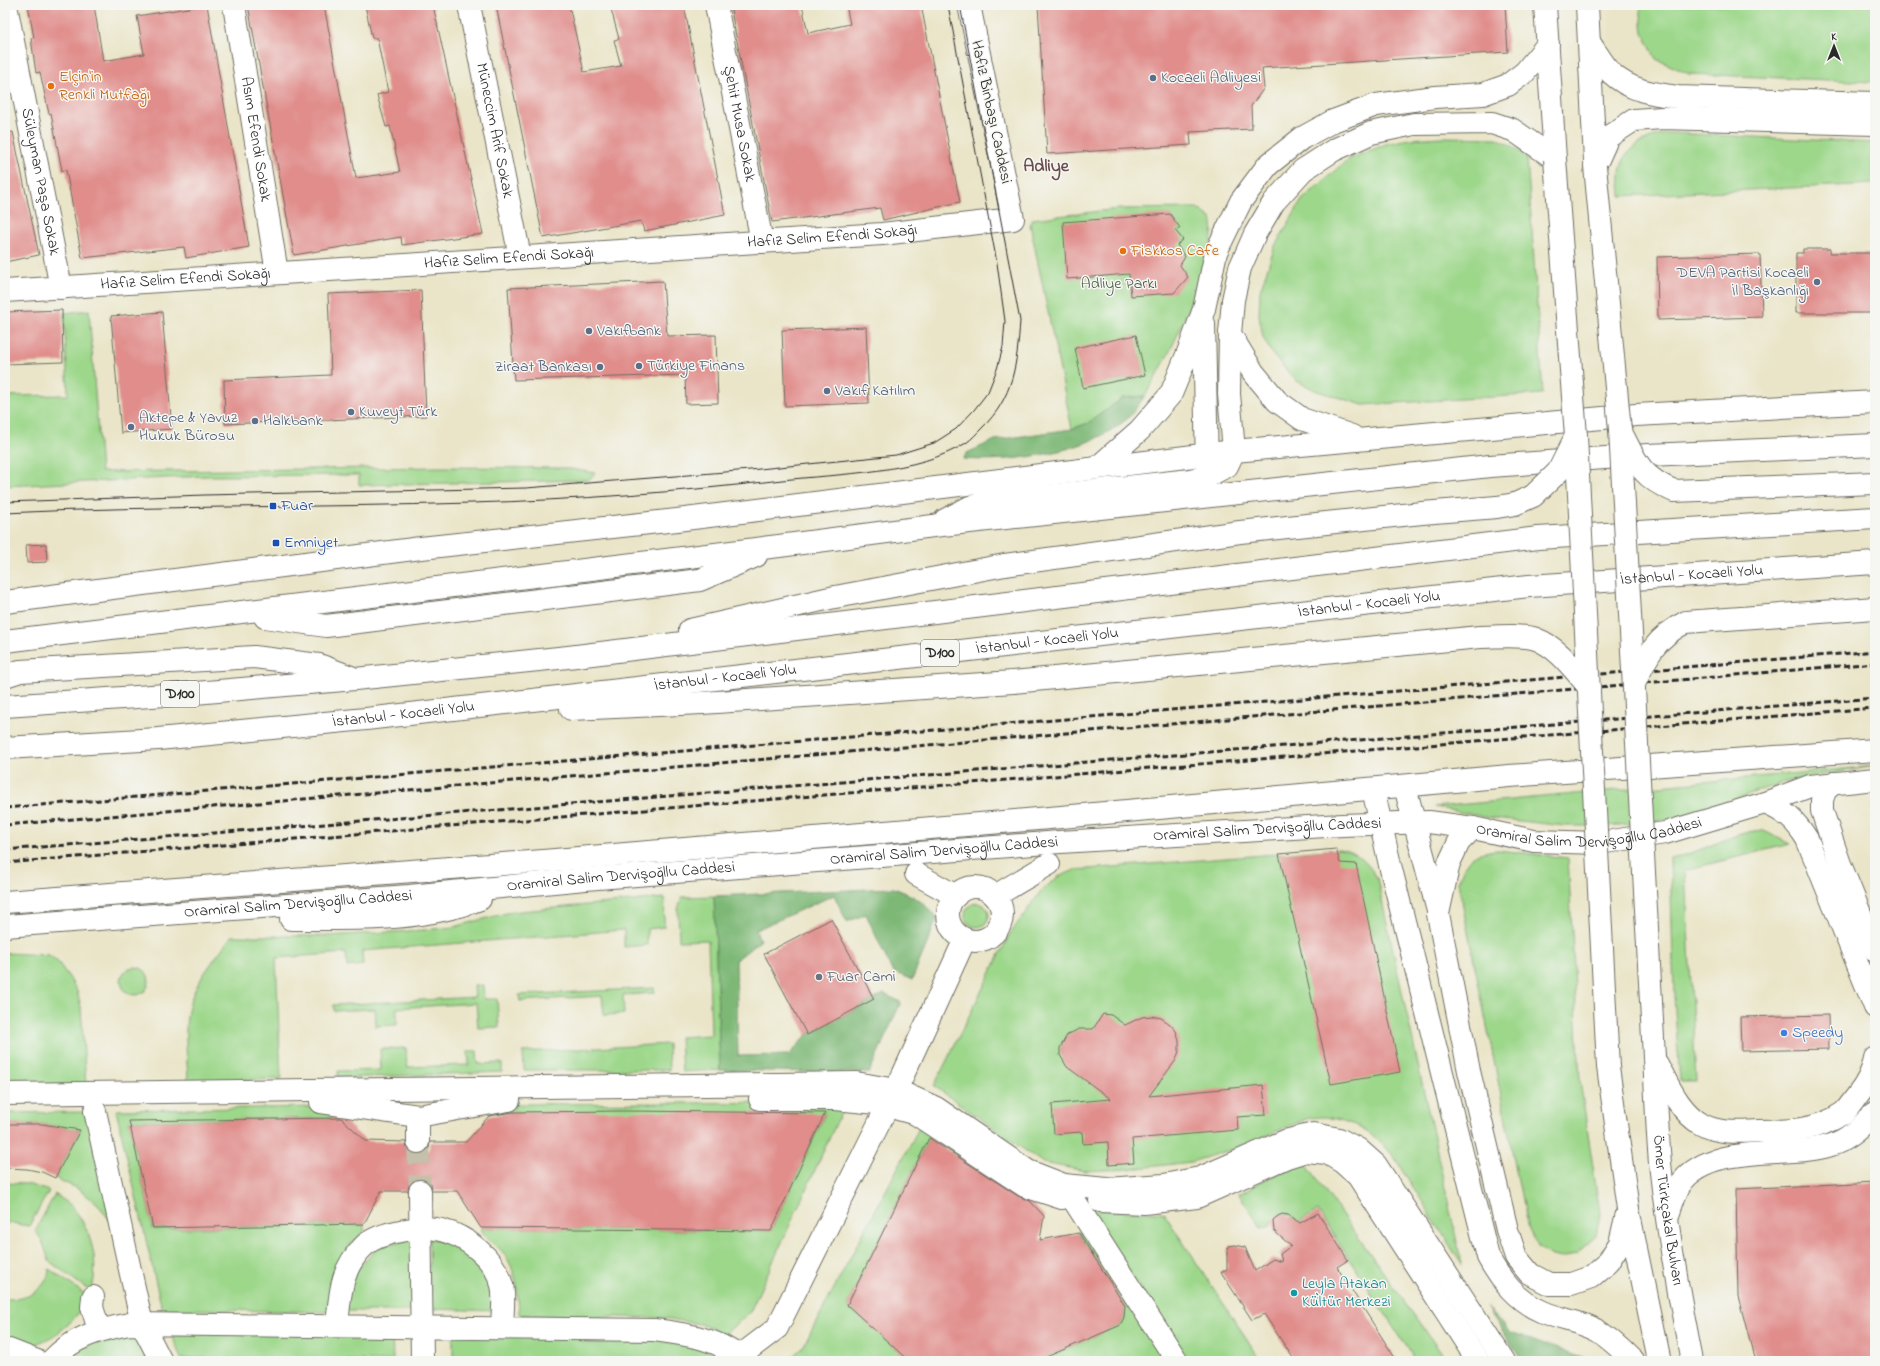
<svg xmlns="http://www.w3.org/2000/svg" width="1880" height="1366" font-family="'Indie Flower',sans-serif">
	<rect width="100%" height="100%" fill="#f6f6f2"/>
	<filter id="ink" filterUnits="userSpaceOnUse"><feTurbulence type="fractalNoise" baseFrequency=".025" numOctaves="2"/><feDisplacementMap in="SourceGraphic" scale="8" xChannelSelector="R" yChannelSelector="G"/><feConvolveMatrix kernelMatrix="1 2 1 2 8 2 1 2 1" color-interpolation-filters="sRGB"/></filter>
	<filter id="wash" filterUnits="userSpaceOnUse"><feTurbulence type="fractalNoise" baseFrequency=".012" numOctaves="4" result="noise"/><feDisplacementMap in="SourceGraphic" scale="16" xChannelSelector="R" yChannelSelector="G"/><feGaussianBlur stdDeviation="0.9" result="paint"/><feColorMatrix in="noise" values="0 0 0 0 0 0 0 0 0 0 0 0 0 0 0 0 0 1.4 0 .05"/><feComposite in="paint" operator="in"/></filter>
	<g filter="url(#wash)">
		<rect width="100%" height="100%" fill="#eae5c8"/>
		<g fill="#9cd78a" stroke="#64815a">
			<path d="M1640 5H1875V82L1689 74 1656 59 1643 33Z"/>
			<path d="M1671 133 1875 143V184L1621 196C1621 187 1618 173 1622 164 1630 143 1651 137 1671 133Z"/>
			<path d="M1442 137 1497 138 1512 146 1527 157 1543 394 1363 405 1317 391 1295 380 1272 354 1263 337 1259 316 1260 291 1275 246 1302 200 1347 160 1386 144 1409 139Z"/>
			<path d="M1197 208 1211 218C1216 237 1207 255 1201 274 1186 319 1170 355 1145 396L1123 398 1088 423 1072 429 1030 224 1032 219 1119 209Z"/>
			<path d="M89 310 101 472 440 467 565 468 595 473 589 480 359 485V475L207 476 5 486V396L68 395 64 313Z"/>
			<path d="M1875 766 1792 780 1757 791 1714 808 1675 818 1645 823 1606 826H1565L1484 817 1435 807Z"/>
			<path d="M1762 830 1790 844 1685 870 1696 1081H1680L1674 996 1670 858C1702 854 1730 832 1762 830Z"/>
			<path d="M1339 849C1357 851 1368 863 1377 878L1462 1265 1393 1155 1370 1134 1355 1125 1340 1120 1325 1117 1309 1118 1236 1148 1191 1162 1130 1169 1085 1171 1043 1163 934 1086 1010 934 1041 891 1058 877 1075 870Z"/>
			<path d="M1498 850 1568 858 1580 1080 1600 1214 1596 1236 1577 1253 1562 1258 1551 1256 1538 1247 1527 1225 1458 882C1468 857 1470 853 1498 850Z"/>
			<path d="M714 896 720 1070 682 1072 680 1037 711 1035 708 940 679 941 678 909 682 897Z"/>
			<path d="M665 898 664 927 647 929V945L624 947V930L362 951 363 965 347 967 346 953 276 958 281 1079 188 1081C187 1052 181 1017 195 990 204 971 219 954 231 936H328L423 930 454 927 510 912Z"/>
			<circle cx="977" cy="915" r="12"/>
			<path d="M5 953 49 955 57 961 69 977 77 991 81 1007 86 1086 5 1087Z"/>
			<circle cx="135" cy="981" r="14"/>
			<path d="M483 985 484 999H497L499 1027 478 1028 476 1003 397 1008V1025L376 1026 375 1009 334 1011 333 1005 475 997 474 986Z"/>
			<path d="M654 988 655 993 623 995 624 1014 604 1015 602 996 520 1001 519 995Z"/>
			<path d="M668 1044 669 1070H524L523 1052Z"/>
			<path d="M406 1048 407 1067 469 1065 468 1051H477L478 1064 502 1063V1072L338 1078V1071L381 1070 380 1049Z"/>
			<path d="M829 1102 845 1104 750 1312 725 1334 700 1324 664 1318 519 1315C518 1290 517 1267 499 1248 490 1240 485 1240 481 1228L771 1231 825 1114 493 1112 511 1104Z"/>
			<path d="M319 1107 341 1118 129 1121 153 1229 364 1224V1232L350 1245 333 1312 162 1309 116 1110Z"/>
			<path d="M90 1112 116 1229 97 1203 78 1189 55 1178 80 1130 42 1124H7L5 1131V1113Z"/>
			<path d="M920 1126 931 1133 847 1305 909 1361H787L803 1347Z"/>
			<path d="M1303 1160 1447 1361H1416L1318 1211 1294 1225 1293 1218 1289 1214C1280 1213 1273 1215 1271 1225L1261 1228 1239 1194Z"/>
			<path d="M5 1183 27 1184 49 1191 29 1226 12 1223 5 1224Z"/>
			<path d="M55 1194C61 1199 70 1203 74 1209 92 1232 100 1264 91 1292L49 1261 42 1240 35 1231Z"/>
			<path d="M1086 1210 1163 1212 1258 1356 1248 1361H1190Z"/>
			<path d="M1086 1231 1165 1361H1037L1121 1325 1124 1317 1125 1306 1079 1233Z"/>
			<path d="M415 1238 416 1311H344L346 1282 379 1246Z"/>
			<path d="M429 1239 446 1240 463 1248 491 1272 498 1311 430 1309Z"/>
			<path d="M49 1269 89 1297C73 1327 41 1352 5 1346V1298C24 1303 48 1289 49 1269Z"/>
			<path d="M168 1325 392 1327 393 1361 195 1358 181 1359Z"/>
			<path d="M453 1328 654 1330 734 1361H453Z"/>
			<path d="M134 1329 150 1361H57L61 1356Z"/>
		</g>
		<g fill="#7db876" stroke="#547250">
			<path d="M1145 396C1139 403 1134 412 1128 418 1089 453 1013 463 963 459L967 453 995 440 1072 429 1088 423 1123 398Z"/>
			<path d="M894 888C914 896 924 901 937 919L912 980 892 971 866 914 847 922 834 895 756 930 760 941 736 960 738 1056 789 1055 807 1035 884 994 901 1002 869 1073 720 1070 714 896Z"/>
			<path d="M1486 1307 1511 1332 1593 1361H1523Z"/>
		</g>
		<g id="blocks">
			<g fill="#e08d8b">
				<path d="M28 5H94L103 61 144 54 137 16 207 5 249 247 186 258 184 247 82 258 66 170 62 171 51 113 49 114 40 72 36 73 31 38H34Z"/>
				<path d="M248 5H324L356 178 400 172 390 126 386 127 377 95 388 92 377 38H372L365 5H433L483 234 402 245 401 237 294 255Z"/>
				<path d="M496 5H569L584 72 621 66 614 40 619 39 610 5H684L725 215 644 231 641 221 543 238Z"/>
				<path d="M730 5H802L808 33 850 24 846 5H921L960 202 883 220 880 208 772 222Z"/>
				<path d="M1038 5H1505L1508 52 1262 68 1264 88 1251 106 1252 129 1190 132 1191 145 1047 154Z"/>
				<path d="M13 132 39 255 5 262V133Z"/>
				<path d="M1170 214 1180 228 1175 230 1183 240 1177 245 1185 257 1180 265 1188 277 1174 293 1131 296 1129 274 1067 279 1063 222Z"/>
				<path d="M1803 249H1830V253H1875V313H1796V253H1803Z"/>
				<path d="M1760 254 1762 317 1658 320 1657 257Z"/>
				<path d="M663 281 667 336 716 335 718 403 686 404 685 375 514 380 508 288Z"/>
				<path d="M421 290 426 416 225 424 224 380 331 375 328 294Z"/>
				<path d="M62 310 63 362 5 364V312Z"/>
				<path d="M162 312 172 429 121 433 111 316Z"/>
				<path d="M866 327 869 403 785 406 782 330Z"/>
				<path d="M1136 335 1145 375 1083 388 1075 348Z"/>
				<path d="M46 544 47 562 27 563 26 545Z"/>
				<path d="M1336 849 1340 863 1356 864 1400 1072 1331 1084 1279 854Z"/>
				<path d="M831 919 874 999 807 1035 764 954Z"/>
				<path d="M1103 1014 1111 1015 1125 1025 1142 1017 1152 1016 1161 1018 1170 1024 1176 1031 1179 1041V1051L1176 1060 1149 1096 1263 1085 1266 1115 1237 1117 1238 1130 1132 1139 1134 1163 1109 1165 1108 1142 1083 1144 1082 1132 1054 1134 1052 1104 1111 1099 1067 1067 1060 1055V1048L1067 1035 1079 1029H1093Z"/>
				<path d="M1828 1015 1829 1049 1741 1051 1740 1017Z"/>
				<path d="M627 1111 825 1113 771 1231 481 1228 457 1191H432L431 1184 426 1180 420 1179 413 1180 409 1185 408 1191H381L364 1224 153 1228 129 1121 341 1118 366 1141 406 1142 407 1148 411 1153 418 1154 424 1153 429 1149 430 1142H466L489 1116 512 1112Z"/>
				<path d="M7 1124H42L80 1130 55 1178 42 1172 27 1169 5 1168Z"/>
				<path d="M929 1138 1018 1196 1030 1201 1044 1216 1040 1240 1079 1233 1125 1306 1124 1317 1121 1325 1037 1361H909L847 1305Z"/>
				<path d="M1875 1182V1361H1755L1738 1296 1736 1189Z"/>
				<path d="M1318 1213 1348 1260 1337 1267 1397 1361H1295L1264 1314 1252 1320 1221 1272 1227 1269V1252L1229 1246 1235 1245 1245 1247 1255 1271 1273 1259 1282 1262 1280 1254 1291 1246 1274 1231 1273 1220 1278 1216 1282 1214 1288 1215 1300 1223Z"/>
			</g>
		</g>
	</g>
	<g filter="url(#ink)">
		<use href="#blocks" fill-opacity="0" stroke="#6e6c62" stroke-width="1"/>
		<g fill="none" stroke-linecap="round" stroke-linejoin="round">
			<path stroke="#c4c0a9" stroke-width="22" stroke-dasharray="22 11" stroke-linecap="butt" d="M418 1142 420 1191"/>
			<g stroke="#6e6c62" stroke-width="24">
				<g id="minor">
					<path id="s1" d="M6 5 61 288"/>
					<path id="s2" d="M234 5 277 273"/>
					<path id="s3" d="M469 5 520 257"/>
					<path id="s4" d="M716 5 762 242"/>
					<path id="s5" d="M5 291 882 234 1013 219 969 5"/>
					<path d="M916 874 956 896"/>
					<circle cx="975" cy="914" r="27"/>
					<path d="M995 896 1049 864"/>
					<path d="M5 1094 856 1083 896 1090 936 1108 1028 1171 1064 1185 1107 1189 1164 1185 1200 1178 1285 1141 1314 1134 1339 1139 1358 1149 1376 1165 1504 1361"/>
					<path d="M760 1099H835L877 1103 916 1114 1025 1186 1062 1198"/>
					<path d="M321 1102 418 1116 509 1100"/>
					<path d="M95 1111 142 1324 161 1361"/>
					<path d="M418 1116V1142"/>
					<path d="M1064 1185 1177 1361"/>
					<path d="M420 1191 422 1361"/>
					<path d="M1100 1201 1144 1203 1197 1197 1287 1157 1306 1151 1327 1153 1342 1162 1358 1176 1478 1361"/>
					<path d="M93 1297 92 1307 99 1330"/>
					<path d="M337 1326C340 1295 340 1268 365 1245 380 1232 422 1225 441 1230 467 1236 495 1259 502 1285 505 1298 502 1315 502 1328"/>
					<path d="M9 1350 37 1361"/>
					<path d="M51 1361C73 1337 98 1330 129 1324L654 1330C684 1334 721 1338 743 1361"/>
					<path d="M725 1361 748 1350 777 1328 903 1075 965 939"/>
				</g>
			</g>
			<g stroke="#6e6c62" stroke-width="24">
				<g id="major">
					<path d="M1545 5 1555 159"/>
					<path d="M1587 5 1595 161"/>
					<path d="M1589 42C1596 52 1603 64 1611 73 1630 91 1654 94 1678 97L1875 103"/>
					<path d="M1595 166 1608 137 1634 120 1662 118 1875 124"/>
					<path d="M1204 324 1207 468"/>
					<path d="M1352 436 1302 419 1277 401 1253 372 1230 334 1233 300 1240 268 1255 234 1274 202 1303 170 1334 150 1371 133 1414 124 1492 123 1513 130 1555 159"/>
					<path d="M1098 467 1140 430 1171 394 1189 350 1204 309 1216 252 1241 201 1268 165 1302 138 1333 121 1376 105 1435 97 1483 94 1508 85 1525 72 1548 44"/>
					<path d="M945 520 970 507 983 503 1190 480 1208 476 1227 466 1234 451 1229 394 1230 334"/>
					<path d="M5 602 421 548 677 520 1234 451 1636 415 1875 402"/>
					<path d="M265 617 326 626 700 580 756 556"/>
					<path d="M5 641 779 546 933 526 1490 466 1648 455 1875 445"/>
					<path d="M1833 783 1825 791 1822 800V811L1840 864 1875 950"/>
					<path d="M1405 787 1438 911"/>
					<path d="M1373 789 1390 865 1488 1257C1501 1281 1517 1301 1543 1312 1561 1320 1581 1321 1598 1331 1612 1340 1622 1350 1633 1361"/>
					<path d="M1765 803C1786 812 1795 820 1807 839L1875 1007"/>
					<path d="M1473 828 1459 842 1449 863 1438 914 1469 1071 1507 1230 1516 1257 1530 1274 1549 1284H1571L1591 1277 1608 1262 1620 1243 1628 1209"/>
					<path d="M5 902 543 861 1061 817 1509 776 1875 750"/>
					<path d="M291 919C354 919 420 922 480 899"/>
					<path id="s6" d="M5 926 409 896 585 879 1060 842 1342 825 1429 822 1473 828 1534 841 1599 843 1665 833 1765 803 1810 786 1875 779"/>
					<path id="s7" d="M1654 1057C1656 1093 1657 1128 1660 1163 1667 1230 1679 1296 1692 1361"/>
					<path d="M1657 1064C1669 1086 1679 1111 1701 1124 1718 1134 1740 1132 1758 1131 1787 1131 1818 1131 1843 1113 1848 1109 1853 1101 1857 1096 1865 1086 1873 1072 1875 1058"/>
					<path d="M1629 1214 1659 1361"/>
					<path d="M1668 1215C1672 1205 1675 1190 1682 1182 1713 1142 1787 1159 1831 1145 1849 1140 1862 1125 1875 1113"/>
				</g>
			</g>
			<g stroke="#6e6c62" stroke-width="24">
				<g id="highway">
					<path d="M690 630 830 598 1005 565"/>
					<path d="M5 676 20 671 254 657 319 665 351 677"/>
					<path d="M5 706 195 693 355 679 568 657 1538 538 1875 518"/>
					<path d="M571 709 702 703 1013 682"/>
					<path id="s8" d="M5 748 158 739 366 719 1529 586 1875 563"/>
				</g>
			</g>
			<use href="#minor" stroke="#fff" stroke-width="22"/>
			<use href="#major" stroke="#fff" stroke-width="22"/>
			<use href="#highway" stroke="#fff" stroke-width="22"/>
			<g stroke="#2b2b2b" stroke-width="1">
				<path d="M5 502 205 495 526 488 750 470 896 455 934 443 956 429 974 410 988 392 997 369 1003 347 1005 321 997 263 948 5"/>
				<path d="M5 513C161 505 316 508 472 503 575 500 680 492 782 480 838 474 919 473 966 443 972 439 977 433 982 428 1014 397 1017 363 1020 321L960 5"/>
			</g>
			<g stroke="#2b2b2b" stroke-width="3" stroke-dasharray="6 3" stroke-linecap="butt">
				<path d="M5 808 1875 651"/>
				<path d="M5 825 1875 663"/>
				<path d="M5 850 1875 698"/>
				<path d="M5 863 1875 708"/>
			</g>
			<g stroke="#6e6c62" stroke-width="24" stroke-linecap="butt">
				<g id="major-bridge">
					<path d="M1555 159 1576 436 1608 1067 1628 1209"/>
					<path d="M1595 166 1620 430 1654 1057"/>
				</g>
			</g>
			<g stroke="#6e6c62" stroke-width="24" stroke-linecap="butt">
				<g id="highway-bridge">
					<path d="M1620 430C1636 461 1640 477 1674 491L1875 483"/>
					<path d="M1005 565 1240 532 1422 513 1497 507 1515 504 1533 496 1558 472 1576 436"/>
					<path d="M1013 682 1480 637C1496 637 1521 634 1536 639 1558 647 1574 670 1589 687"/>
					<path d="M1634 684C1647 656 1656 637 1686 622L1875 608"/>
				</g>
			</g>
			<use href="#major-bridge" stroke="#fff" stroke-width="22"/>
			<use href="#highway-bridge" stroke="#fff" stroke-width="22"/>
		</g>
	</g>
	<g fill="#5c6f8a" stroke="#f6f6f2" stroke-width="1.5">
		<circle cx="1153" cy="78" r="4"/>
		<circle cx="1817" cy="282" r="4"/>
		<circle cx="589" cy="331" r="4"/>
		<circle cx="639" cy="366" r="4"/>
		<circle cx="600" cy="367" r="4"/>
		<circle cx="827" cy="391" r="4"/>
		<circle cx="351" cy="412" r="4"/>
		<circle cx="255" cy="421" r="4"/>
		<circle cx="131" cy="427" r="4"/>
	</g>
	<g fill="#e8710a" stroke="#f6f6f2" stroke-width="1.5">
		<circle cx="51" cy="86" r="4"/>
		<circle cx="1123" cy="251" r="4"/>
	</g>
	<g fill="#1a4fb4" stroke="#f6f6f2" stroke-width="1.5">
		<rect x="269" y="502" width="8" height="8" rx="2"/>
		<rect x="272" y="539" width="8" height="8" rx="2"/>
	</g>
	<circle fill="#6b7280" stroke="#f6f6f2" stroke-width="1.5" cx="819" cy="977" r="4"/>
	<circle fill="#3f7fe0" stroke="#f6f6f2" stroke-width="1.5" cx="1784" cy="1033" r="4"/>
	<circle fill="#0f9aa8" stroke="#f6f6f2" stroke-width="1.5" cx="1294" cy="1293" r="4"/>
	<g text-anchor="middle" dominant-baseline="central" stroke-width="3" stroke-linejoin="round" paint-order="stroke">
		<g fill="#f6f6f2" stroke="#686867" stroke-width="1">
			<rect x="921" y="640" width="38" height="26" rx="3"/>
			<rect x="161" y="681" width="38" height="26" rx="3"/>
		</g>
		<g font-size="15" font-weight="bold" fill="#2b2b2b">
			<text x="940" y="653">D100</text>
			<text x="180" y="694">D100</text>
		</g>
		<g font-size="16" fill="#c56008" stroke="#f6f6f2" text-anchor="start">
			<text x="59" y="77">Elçin'in<tspan x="59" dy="18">Renkli Mutfağı</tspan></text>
			<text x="1131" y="251">Fiskkos Cafe</text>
		</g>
		<g font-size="16" fill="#4e5e75" stroke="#f6f6f2" text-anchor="start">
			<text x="1161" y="78">Kocaeli Adliyesi</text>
			<text x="1809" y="273" text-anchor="end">DEVA Partisi Kocaeli<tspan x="1809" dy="18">İl Başkanlığı</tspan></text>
			<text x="597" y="331">Vakıfbank</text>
			<text x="647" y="366">Türkiye Finans</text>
			<text x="592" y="367" text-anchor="end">Ziraat Bankası</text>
			<text x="835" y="391">Vakıf Katılım</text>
			<text x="359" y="412">Kuveyt Türk</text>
			<text x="139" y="418">Aktepe &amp; Yavuz<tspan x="139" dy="18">Hukuk Bürosu</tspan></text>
			<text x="263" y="421">Halkbank</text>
		</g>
		<g font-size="16" fill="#2b2b2b" stroke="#f6f6f2">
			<text transform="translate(991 112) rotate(78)">Hafız Binbaşı Caddesi</text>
			<text stroke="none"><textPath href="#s4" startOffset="121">Şehit Musa Sokak</textPath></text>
			<text stroke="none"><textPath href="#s3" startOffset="128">Müneccim Arif Sokak</textPath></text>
			<text stroke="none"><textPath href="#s2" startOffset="136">Asım Efendi Sokak</textPath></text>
			<text stroke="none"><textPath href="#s1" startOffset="180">Süleyman Paşa Sokak</textPath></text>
			<text stroke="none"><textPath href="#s5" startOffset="829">Hafız Selim Efendi Sokağı</textPath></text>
			<text stroke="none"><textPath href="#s5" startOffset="505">Hafız Selim Efendi Sokağı</textPath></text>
			<text stroke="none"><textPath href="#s5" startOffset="181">Hafız Selim Efendi Sokağı</textPath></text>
			<text stroke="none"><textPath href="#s8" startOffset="1696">İstanbul - Kocaeli Yolu</textPath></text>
			<text stroke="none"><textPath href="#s8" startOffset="1372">İstanbul - Kocaeli Yolu</textPath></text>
			<text stroke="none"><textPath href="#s8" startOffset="1048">İstanbul - Kocaeli Yolu</textPath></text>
			<text stroke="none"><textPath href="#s8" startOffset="724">İstanbul - Kocaeli Yolu</textPath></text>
			<text stroke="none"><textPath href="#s8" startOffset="400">İstanbul - Kocaeli Yolu</textPath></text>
			<text stroke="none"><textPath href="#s6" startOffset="1590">Oramiral Salim Dervişoğllu Caddesi</textPath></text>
			<text stroke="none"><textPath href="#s6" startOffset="1266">Oramiral Salim Dervişoğllu Caddesi</textPath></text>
			<text stroke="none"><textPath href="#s6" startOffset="942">Oramiral Salim Dervişoğllu Caddesi</textPath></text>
			<text stroke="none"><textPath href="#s6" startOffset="618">Oramiral Salim Dervişoğllu Caddesi</textPath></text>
			<text stroke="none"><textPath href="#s6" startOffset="294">Oramiral Salim Dervişoğllu Caddesi</textPath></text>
			<text stroke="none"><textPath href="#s7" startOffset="154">Ömer Türkçakal Bulvarı</textPath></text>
		</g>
		<g font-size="16" fill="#475643" stroke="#f6f6f2">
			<text x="1119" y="284">Adliye Parkı</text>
		</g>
		<g font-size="16" fill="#164399" stroke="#f6f6f2" text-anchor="start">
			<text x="281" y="506">Fuar</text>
			<text x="284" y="543">Emniyet</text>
		</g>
		<g font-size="16" fill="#5b616d" stroke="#f6f6f2" text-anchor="start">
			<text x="827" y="977">Fuar Cami</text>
		</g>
		<g font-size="16" fill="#366cbe" stroke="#f6f6f2" text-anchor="start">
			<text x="1792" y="1033">Speedy</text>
		</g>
		<g font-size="16" fill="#0d838f" stroke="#f6f6f2" text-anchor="start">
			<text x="1302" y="1284">Leyla Atakan<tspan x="1302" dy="18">Kültür Merkezi</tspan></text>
		</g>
		<g font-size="18" font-weight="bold" fill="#6a4d4d" stroke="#f6f6f2">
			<text x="1046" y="167">Adliye</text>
		</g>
	</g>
	<rect width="1880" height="1366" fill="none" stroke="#f6f6f2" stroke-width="20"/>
	<g transform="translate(1834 46)" stroke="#f6f6f2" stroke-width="3" paint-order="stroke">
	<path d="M0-3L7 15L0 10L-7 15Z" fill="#2b2b2b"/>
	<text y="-6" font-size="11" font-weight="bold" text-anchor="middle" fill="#2b2b2b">K</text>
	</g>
</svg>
